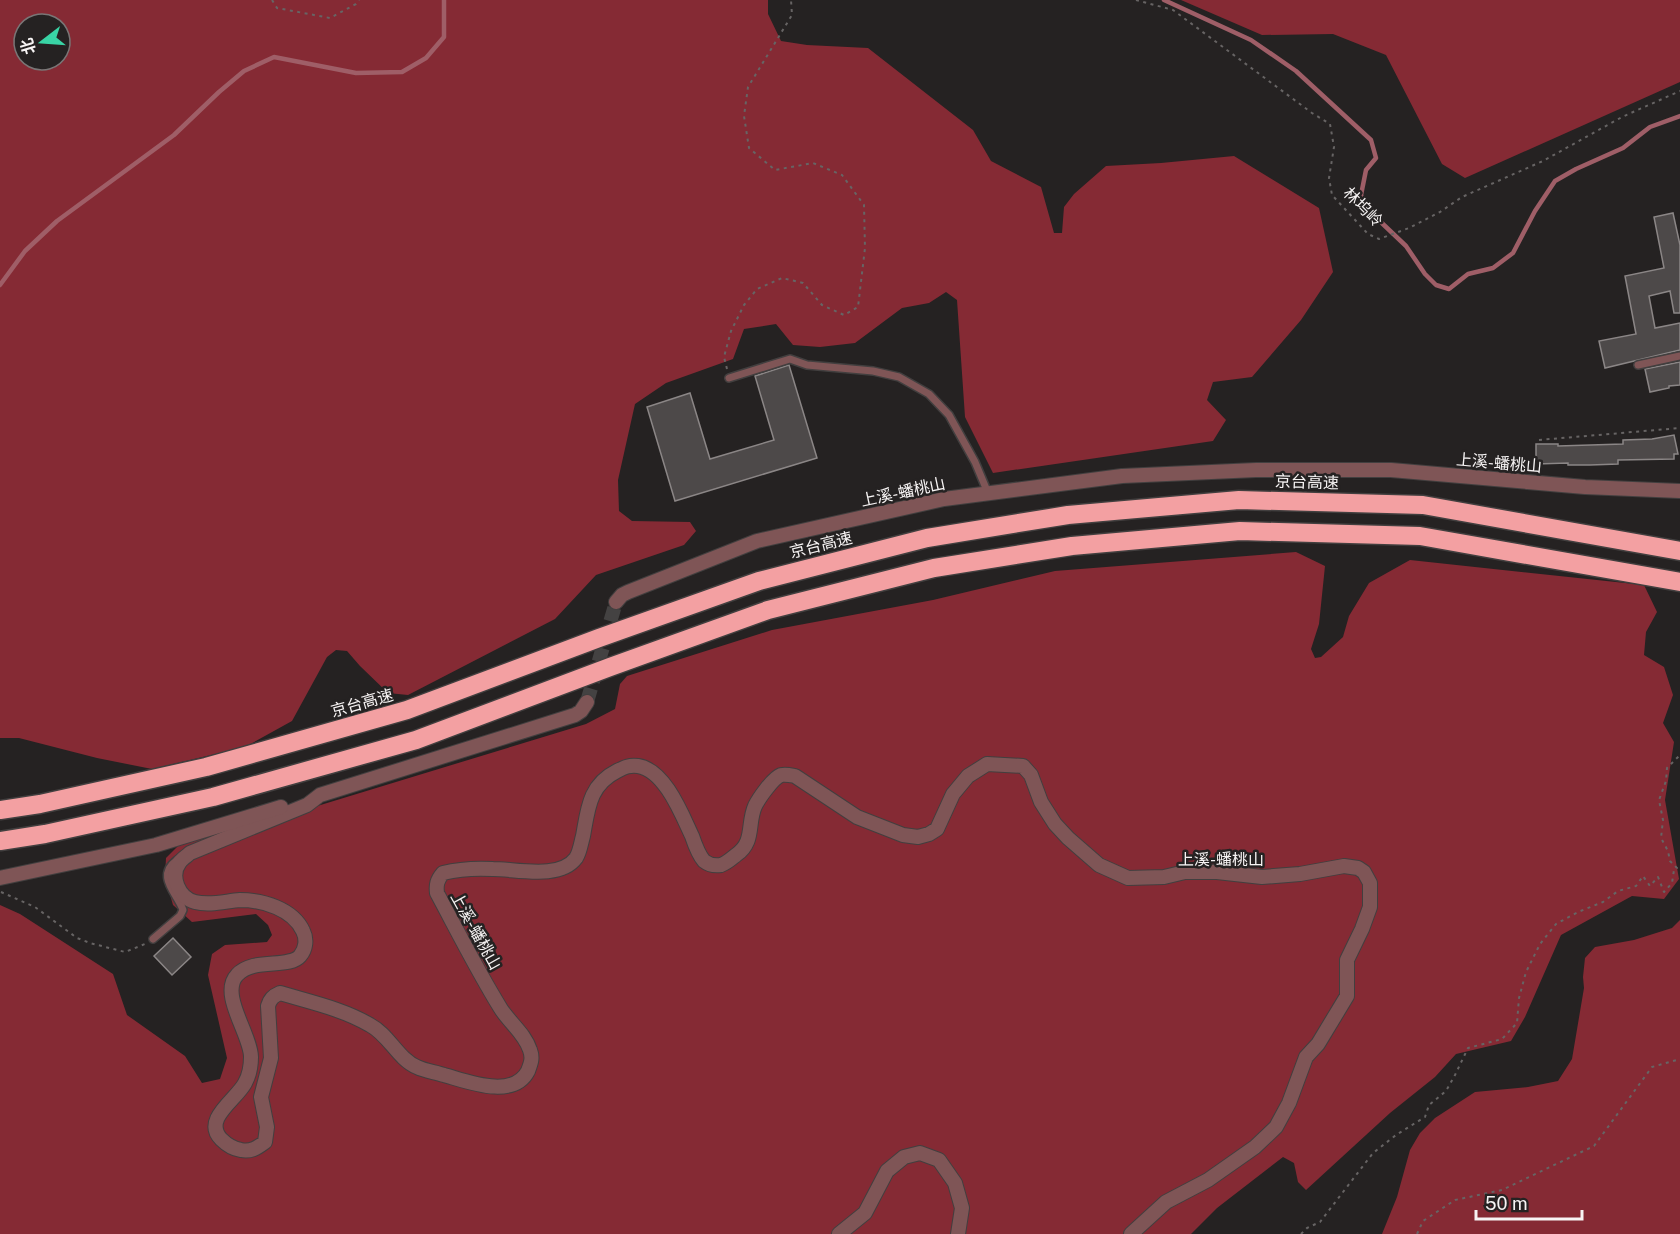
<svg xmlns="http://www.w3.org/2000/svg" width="1680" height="1234" font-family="'Public Sans','Noto Sans SC',sans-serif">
	<rect width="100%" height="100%" fill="#252222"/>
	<g fill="#852a34" fill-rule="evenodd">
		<path d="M0 0H768V14L781 41 807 45 868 48 973 130 991 161 1041 187 1054 233H1062L1064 207 1074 194 1106 166 1161 163 1234 156 1319 208 1333 272 1301 320 1252 377 1213 382 1207 400 1226 420 1213 441 993 473 965 417 957 300 946 292 929 303 902 308 855 343 820 347 793 345 776 324 744 329 733 359 666 383 635 404 618 480 619 511 632 521 690 522 696 531 684 545 596 575 555 619 408 695 388 693 360 666 347 651 336 650 327 657 292 721 245 747 152 769 97 758 19 738H0ZM24 24H60V60H24Z"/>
		<path d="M1181 0H1680V82L1465 178 1442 164 1386 55 1333 34 1262 35Z"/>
		<path d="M1296 552 1325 566 1319 624 1311 649 1315 658 1321 657 1343 637 1349 616 1369 583 1410 560 1644 585 1657 612 1646 632 1644 655 1664 667 1673 695 1663 723 1674 742 1665 800 1679 879 1664 899 1632 896 1561 935 1525 1017 1511 1041 1456 1054 1435 1077 1390 1113 1306 1190 1298 1182 1294 1163 1283 1157 1217 1208 1191 1234H0V905L20 914 113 974 127 1015 185 1056 202 1083 220 1079 227 1058 208 975 212 954 225 945 267 942 272 935 268 925 256 914 192 922 173 905 165 877 166 858 186 838 314 807 586 724 615 709 620 684 627 676 772 630 933 600 1055 571Z"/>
		<path d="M1680 920V1234H1382L1397 1197 1410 1150 1420 1133 1435 1118 1475 1092 1528 1087 1558 1081 1572 1059 1584 988 1583 977 1585 958 1595 947 1634 940 1672 928Z"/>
	</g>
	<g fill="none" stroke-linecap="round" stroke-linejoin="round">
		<g stroke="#9f5e67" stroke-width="4.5">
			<path d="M1164 0 1251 40 1296 71 1371 140 1376 158 1366 170 1361 195 1365 207 1406 246 1425 274 1436 285 1449 289 1468 274 1493 268 1513 253 1535 211 1555 181 1576 169 1623 148 1650 127 1680 116"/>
			<path d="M0 285 25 251 57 221 174 135 219 92 244 71 274 57 356 73 402 72 426 58 444 37V0"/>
		</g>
	</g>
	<g fill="#4d4949" stroke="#8b8686" stroke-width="1.5">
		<path d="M1673 213 1680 245V313H1674L1670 291 1649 296 1655 328 1680 323V350L1605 368 1599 341 1636 334 1625 276 1664 268 1654 217Z"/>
		<path d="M1680 362V385L1669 386V388L1650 392 1645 369Z"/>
		<path d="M789 365 817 458 675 501 647 407 690 393 710 459 774 440 755 376Z"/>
		<path d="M1674 435 1678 454H1674V459L1618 460V464L1590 465H1568V463L1536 464V444H1558V446L1623 444V440L1652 439Z"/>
		<path d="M173 938 191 957 172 975 154 956Z"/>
	</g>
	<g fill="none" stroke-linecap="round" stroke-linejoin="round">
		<path stroke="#444242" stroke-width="14" stroke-dasharray="14 7" stroke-linecap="butt" d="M587 702 616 602"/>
		<g stroke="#423f3f" stroke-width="10">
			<g id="lane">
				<path d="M1638 365 1680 356"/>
				<path d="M729 378 790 359 807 365 873 371 899 377 929 394 949 415 975 462 988 493"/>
				<path d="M153 939 180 916 183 910C177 893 155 876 177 860"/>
			</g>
		</g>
		<g stroke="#423f3f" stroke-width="16">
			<g id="street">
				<path d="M616 602 622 595 628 592 757 541 944 499 1122 476 1256 470H1391L1585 487 1680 491"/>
				<path d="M587 702 581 711 575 715 320 795 307 805 190 853C187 856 182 859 180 862 169 876 179 898 195 902 210 906 226 901 240 900 263 900 293 909 303 931 307 939 306 949 300 956 289 969 253 957 237 975 219 994 251 1035 251 1057 251 1066 250 1074 245 1083 237 1099 202 1119 221 1139 226 1144 234 1149 241 1150 251 1152 257 1148 265 1142L267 1127 261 1097 271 1058 268 1006C270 999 273 996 280 993 310 1002 343 1009 370 1025 389 1035 398 1059 417 1067 425 1071 435 1072 444 1075 466 1081 513 1100 528 1071 531 1063 533 1058 530 1050 525 1034 510 1023 501 1009 478 972 458 932 437 893 436 885 437 880 443 873 459 869 476 868 493 869 516 869 560 880 576 858 580 852 581 843 583 836 588 809 589 785 617 771 625 767 629 765 638 766 665 770 682 815 692 836 695 845 698 854 704 861 709 865 714 866 721 865 727 863 731 859 736 855 755 842 747 824 755 806 759 798 773 778 781 775 786 774 790 775 795 776L857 817 903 835 918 837 929 834 937 829 953 794 968 776 987 764 1023 766 1031 775 1041 802 1055 824 1068 838 1099 865 1128 878 1164 877 1185 872H1217L1262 877 1300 874 1344 866 1358 868 1364 872 1370 883V907L1362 929 1347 960V996L1318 1044 1306 1057 1289 1103 1276 1127 1255 1147 1208 1180 1166 1202 1131 1234"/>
				<path d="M0 878 156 845 281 807"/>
				<path d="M839 1234 865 1213 887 1171 904 1157 920 1153 939 1160 955 1183 962 1208 958 1234"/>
			</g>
		</g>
		<g stroke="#423f3f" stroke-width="21">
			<g id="highway">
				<path d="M0 810 40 804 206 767 407 710 599 638 759 581 927 538 1068 515 1239 500 1423 505 1680 551"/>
				<path d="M0 841 45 834 213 797 416 740 610 667 768 610 934 568 1072 546 1240 531 1420 536 1680 582"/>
			</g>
		</g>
		<g stroke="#676464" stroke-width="2" stroke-dasharray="3 4.5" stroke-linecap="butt">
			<path d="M272 0 277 8 330 18 356 4 359 0"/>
			<path d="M1136 0 1173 10 1312 113 1330 124 1334 147 1329 178 1332 195 1368 234 1379 239 1409 228 1440 212 1462 197 1543 161 1622 117 1680 91"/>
			<path d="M727 369 724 357 731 331 744 305 757 289 782 278 803 283 822 305 844 315 858 307 865 248 864 205 842 175 813 163 775 170 749 148 744 116 748 87 792 15 791 0"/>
			<path d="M1539 440 1680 428"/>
			<path d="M1 892 35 907 77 938 90 943 125 952 145 944"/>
			<path d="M1301 1234 1307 1228 1320 1222 1373 1153 1396 1135 1425 1117 1429 1105 1446 1091 1455 1075 1468 1048 1502 1039 1517 1023 1519 998 1526 972 1540 944 1556 924 1578 912 1603 902 1618 891 1636 886 1643 876 1650 886 1658 877 1664 892 1672 883 1674 870 1677 868 1670 861 1668 851 1661 838 1663 820 1659 800 1666 781 1667 768 1680 755"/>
			<path d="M1417 1234 1423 1221 1455 1200 1502 1190 1594 1146 1652 1067 1680 1059"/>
		</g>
		<use href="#lane" stroke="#7f5556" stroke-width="7"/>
		<use href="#street" stroke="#7f5556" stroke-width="14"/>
		<use href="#highway" stroke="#f3a0a2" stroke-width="18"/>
	</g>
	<g text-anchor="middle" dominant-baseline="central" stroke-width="5" stroke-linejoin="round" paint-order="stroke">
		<g font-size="16" fill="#f7f4f4" stroke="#252222">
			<text transform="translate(1363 207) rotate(45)">林坞岭</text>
			<text transform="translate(1499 463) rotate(5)">上溪-蟠桃山</text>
			<text transform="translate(1307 482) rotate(2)">京台高速</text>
			<text transform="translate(903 492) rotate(-12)">上溪-蟠桃山</text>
			<text transform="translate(821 545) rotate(-14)">京台高速</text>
			<text transform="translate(362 703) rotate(-16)">京台高速</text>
			<text x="1221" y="859">上溪-蟠桃山</text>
			<text transform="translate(476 931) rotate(61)">上溪-蟠桃山</text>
		</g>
	</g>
	<g transform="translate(42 42) rotate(253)"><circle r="28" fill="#252222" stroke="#797676" stroke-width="1.5"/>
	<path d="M0-4.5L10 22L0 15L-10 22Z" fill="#39d4a5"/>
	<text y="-9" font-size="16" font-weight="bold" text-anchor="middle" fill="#f7f4f4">北</text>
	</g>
	<path d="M1476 1210v9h106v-9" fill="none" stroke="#f7f4f4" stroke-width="3"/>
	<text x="1485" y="1210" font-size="18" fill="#f7f4f4" stroke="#252222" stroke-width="4.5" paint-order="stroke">50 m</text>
</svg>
